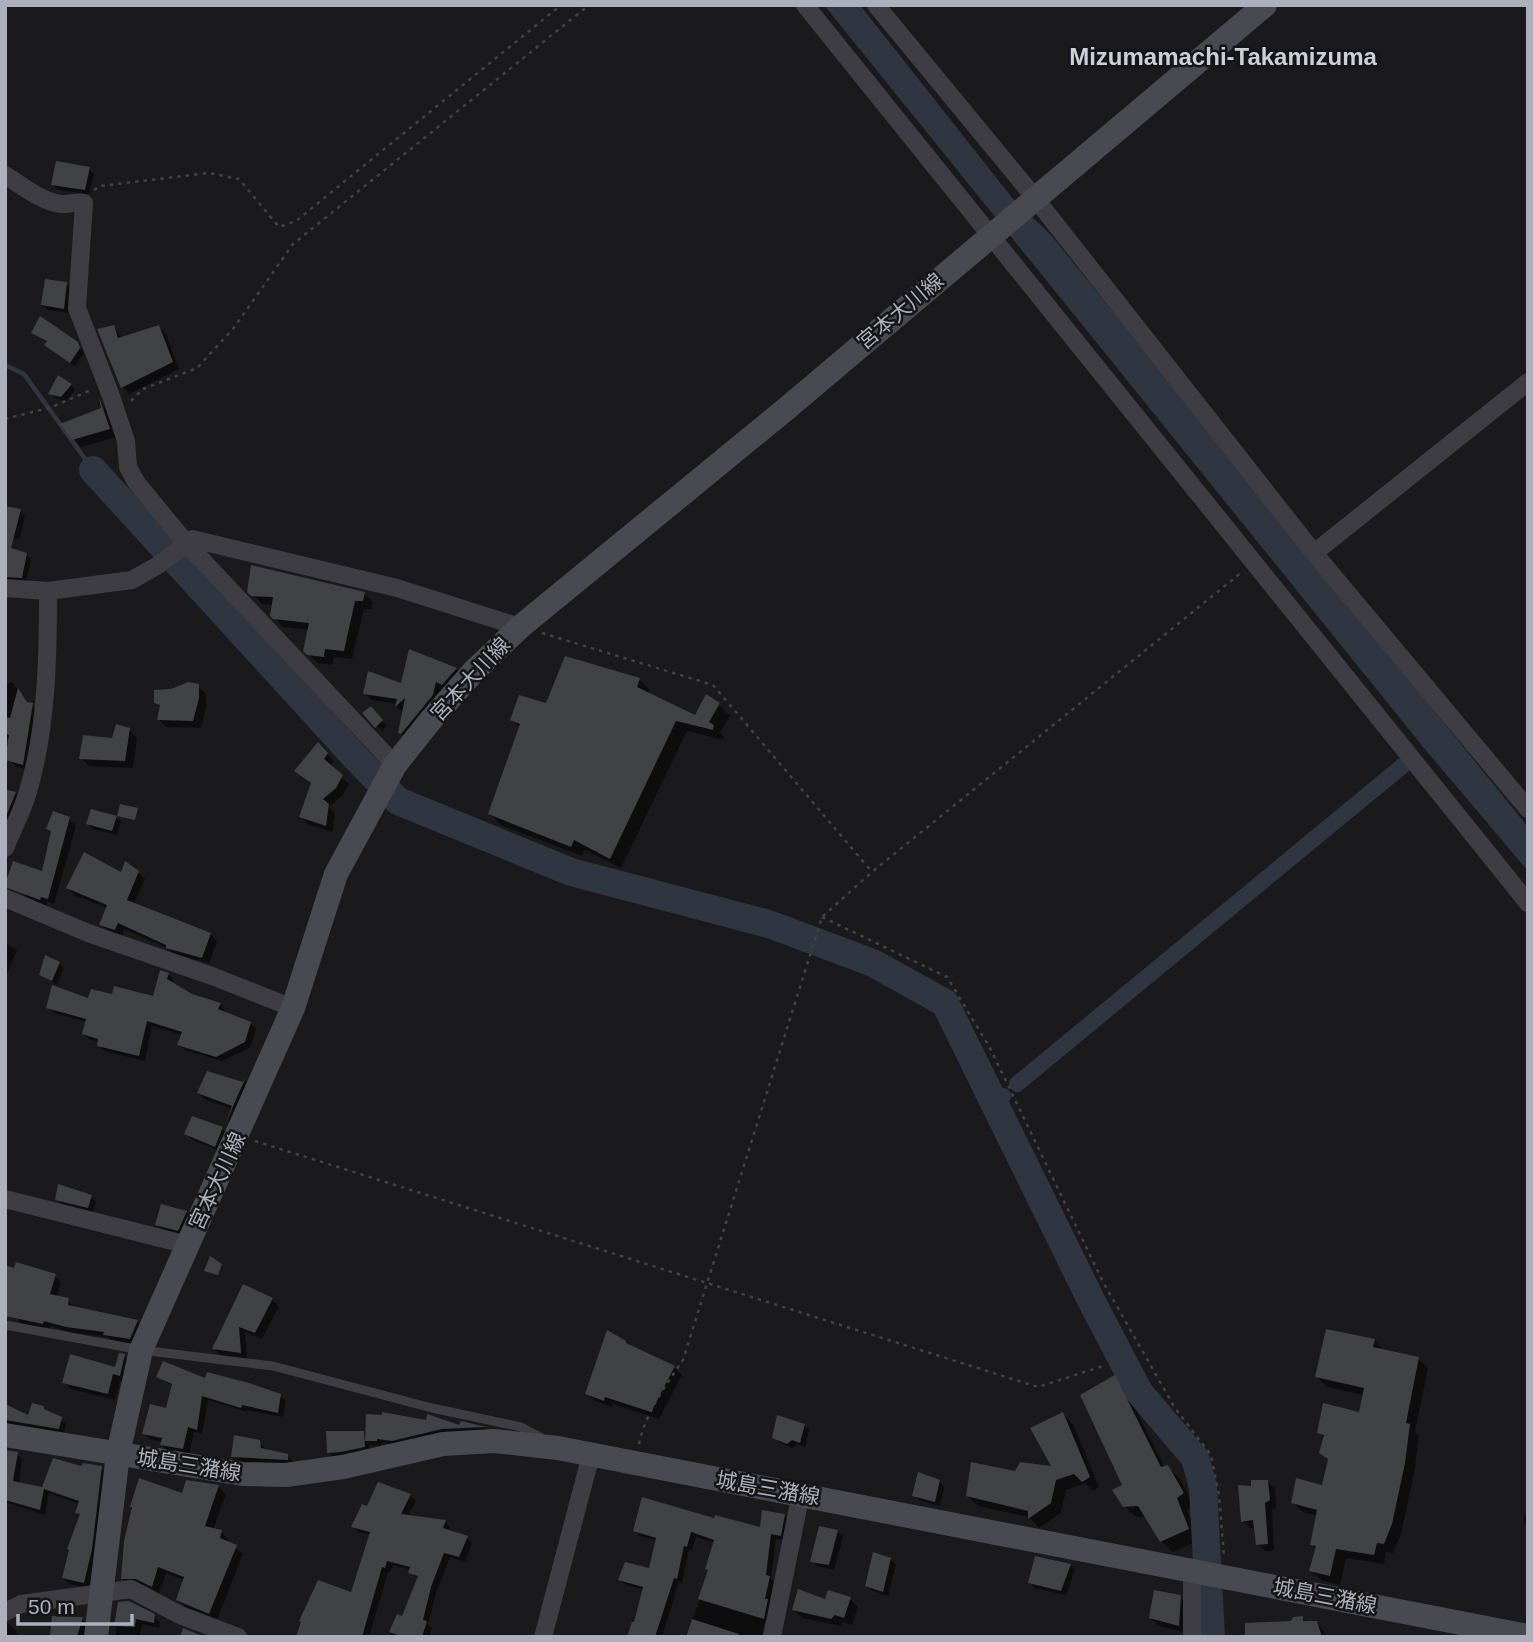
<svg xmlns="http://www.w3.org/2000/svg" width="1533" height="1642" font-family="Arial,'Noto Sans JP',sans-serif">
	<rect width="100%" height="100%" fill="#1a1a1c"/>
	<path fill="#2f3641" d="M824 5H860L1013 199 1051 235 1528 827V871L1424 748Z"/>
	<g fill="#0007">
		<path d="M89 169 94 174 89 194 58 190 53 185Z"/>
		<path d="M66 284 72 289 69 313 48 310 43 305Z"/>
		<path d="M114 327 122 338 159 327 166 334 179 369 129 394 123 387 100 330Z"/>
		<path d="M33 332 77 344 84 353 75 366 51 350 46 345 48 342Z"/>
		<path d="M71 385 75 390 66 401 55 398 51 393Z"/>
		<path d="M102 404 105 408 117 437 81 447 62 425 104 409Z"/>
		<path d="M20 511 25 516 19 540 5 537Z"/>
		<path d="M5 551 26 554 31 560 26 582H9L5 578Z"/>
		<path d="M249 591 364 594 373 602 371 609H364L352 659 334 657 332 665 318 663 305 651 309 630 283 627 272 615 274 605 262 604Z"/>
		<path d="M410 652 456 669 462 675 449 690 442 687 439 702 406 738 399 732 403 713 397 707 398 704 372 700 365 694 402 685Z"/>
		<path d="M639 679 650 690 648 695 696 718 719 705 730 716 720 733 724 737 723 740 687 731 621 868 585 850 582 856 501 825 490 814 521 728 512 720 547 705Z"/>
		<path d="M12 682 29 704 38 711 29 771 17 767 10 761 11 739 5 737V685Z"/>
		<path d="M198 686 206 694V707L201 728 166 727 158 719 161 707 156 702Z"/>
		<path d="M364 713H376L387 726 382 731Z"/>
		<path d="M129 730 137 738 133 768 89 766 81 758Z"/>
		<path d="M318 745 334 761 330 767 349 784 343 795 329 807 335 813 332 832 308 824 301 817 312 785 296 771Z"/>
		<path d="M8 792 17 795 7 821 6 820Z"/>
		<path d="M116 817 121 822 117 835 93 829 88 824Z"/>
		<path d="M69 819 76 826 54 904 47 902 46 906 26 897 19 890 43 873 52 833 48 828Z"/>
		<path d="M138 872 145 879 134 904 210 934 217 941 209 963 174 954 169 949 124 929 122 936 108 931 101 924 108 908 74 895 68 888Z"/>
		<path d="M5 943 17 950 6 977H5Z"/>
		<path d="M59 963 64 968 57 985 41 974Z"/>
		<path d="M161 972 169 975 174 980 172 984 191 996 220 1004 225 1010 224 1013 250 1023 256 1029 250 1048 222 1061 185 1050 179 1044 183 1035 152 1026 145 1061 104 1051 98 1045 99 1042 90 1040 84 1034 87 1022 54 1013 48 1007 113 996 154 998Z"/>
		<path d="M208 1074 244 1084 245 1080 251 1085 234 1127 228 1122 233 1109 206 1100 199 1093Z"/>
		<path d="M222 1129 227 1134 220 1151 191 1139 186 1134Z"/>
		<path d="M91 1197 96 1202 93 1212 62 1204 57 1199Z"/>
		<path d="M186 1212 191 1217 183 1235 162 1230 157 1224Z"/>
		<path d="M55 1276 61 1282 57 1297 68 1300 74 1308 137 1321 144 1327 136 1344 112 1341 108 1337 74 1333 50 1326 49 1330 22 1324 16 1317Z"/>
		<path d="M244 1286 272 1299 279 1306 262 1339 245 1332 247 1359 221 1356 214 1349Z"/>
		<path d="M1374 1340 1383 1350 1418 1359 1428 1368 1415 1432 1419 1436 1414 1474 1401 1534 1393 1553 1386 1552 1384 1564 1346 1558 1340 1585 1321 1580 1311 1571 1316 1549 1312 1544 1318 1516 1303 1512 1293 1503 1324 1487 1329 1461 1321 1453 1325 1438 1319 1432 1360 1414 1364 1395 1327 1387 1317 1377Z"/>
		<path d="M625 1342 630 1347 674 1367 682 1375 659 1419 613 1404 612 1407 595 1401 587 1393Z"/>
		<path d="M124 1356 131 1363 127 1382 120 1381 115 1400 71 1389 64 1382 116 1369Z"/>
		<path d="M158 1377 206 1380 280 1396 286 1401 283 1417 247 1410V1412L208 1400 202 1434 194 1432 189 1454 168 1451 162 1445 163 1442 150 1439 144 1434 167 1410 173 1386Z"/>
		<path d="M1115 1377 1125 1388 1165 1468 1168 1467 1179 1478 1194 1505 1187 1510 1199 1540 1173 1552 1161 1541 1146 1517H1136L1124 1506 1125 1486Z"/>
		<path d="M5 1403 6 1407 29 1417 43 1408 66 1424 64 1433 5 1427Z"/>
		<path d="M1063 1414 1073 1424 1099 1487 1093 1491 1085 1483 1066 1490 1061 1513 1039 1528 1029 1517 978 1506 968 1496 1016 1473 1054 1468Z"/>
		<path d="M368 1416 461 1428 462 1423 485 1428 487 1431 397 1445 382 1443 381 1446 369 1445V1451L334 1457 329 1452 363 1432 367 1436Z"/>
		<path d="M804 1425 809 1430 805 1447 797 1444 793 1448 780 1443 774 1437Z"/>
		<path d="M259 1442 267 1450 287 1455 295 1464H241L233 1456Z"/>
		<path d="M5 1451 17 1454 22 1459 19 1484 43 1489 82 1468H101L106 1473 97 1555 89 1588 69 1584 64 1578 81 1516 77 1512 80 1504 49 1493 45 1515 5 1502Z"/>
		<path d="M939 1481 944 1487 940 1506 919 1500 914 1495Z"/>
		<path d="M1267 1481 1275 1489 1276 1508 1272 1510 1274 1551H1265L1258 1544 1256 1528H1250L1243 1521 1253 1488Z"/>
		<path d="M379 1484 410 1495 416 1501 408 1516 445 1521 450 1527 449 1532 467 1538 472 1543 465 1562 450 1557 436 1593 428 1625 432 1628 429 1637H389L398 1616 403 1618 419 1579 410 1572 411 1570 393 1565 390 1572H388L369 1637H298L352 1594 371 1535 358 1532 353 1526 367 1508Z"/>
		<path d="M218 1487 226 1494 213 1530 221 1532 228 1539 227 1543 243 1554 217 1620 186 1607 178 1600 184 1580 166 1573 159 1593 144 1585 130 1586 123 1578 183 1496Z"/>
		<path d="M1528 1508V1525L1523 1520Z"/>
		<path d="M784 1515 790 1521 786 1540 776 1539 771 1579 774 1583 770 1604 773 1607 769 1623 765 1622 761 1637H685L702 1595 715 1543 696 1537 692 1551 689 1550 682 1583 679 1582 662 1637H630L644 1590 626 1585 620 1580 651 1570 658 1541 640 1536 635 1530 715 1520 761 1529Z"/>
		<path d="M838 1532 843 1537 834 1570 817 1566 812 1561Z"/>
		<path d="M890 1559 896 1564 888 1596 872 1591 867 1586Z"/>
		<path d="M1070 1565 1075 1570 1066 1595 1035 1588 1030 1583Z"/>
		<path d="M1180 1597 1188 1605 1187 1633 1159 1626 1151 1618Z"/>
		<path d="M850 1599 858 1607 852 1625 843 1622 840 1626 802 1618 794 1610 827 1601Z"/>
		<path d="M119 1604 154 1616 160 1622 159 1628 142 1624 140 1637H115Z"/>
		<path d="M54 1618 82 1619 88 1625 84 1637H51Z"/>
		<path d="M1302 1618 1307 1622H1316L1323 1630 1326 1637H1247Z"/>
		<path d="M9 1624 15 1630 19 1637H5V1625Z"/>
	</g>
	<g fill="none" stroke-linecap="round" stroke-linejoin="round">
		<path stroke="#2f3641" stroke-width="4.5" d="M5 365 24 374 93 470"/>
		<g stroke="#2f3641" stroke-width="16">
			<path d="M1017 1084 1406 763"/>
			<path d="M994 1103 1003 1096"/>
		</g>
		<path stroke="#2f3641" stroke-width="28" d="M93 470 356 758 398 801 571 872 769 924 873 963 945 1003 1092 1302 1139 1392 1195 1458 1203 1487 1211 1637"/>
	</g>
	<g fill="#414246">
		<path d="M56 161 90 167 85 190 51 185Z"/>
		<path d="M45 279 67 282 64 309 41 305Z"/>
		<path d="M40 316 78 342 80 348 70 363 44 345 47 341 31 333Z"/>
		<path d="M114 325 118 338 159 325 173 362 121 388 97 329Z"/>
		<path d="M58 375 72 384 61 397 48 394Z"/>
		<path d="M99 397 110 429 72 440 60 424 101 408Z"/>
		<path d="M5 506 21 509 11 548 27 553 22 578 5 577Z"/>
		<path d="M251 565 365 592 363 601H355L344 651 325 649 324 657 307 655 303 651 309 623 273 619 270 616 273 597 251 596 247 592Z"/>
		<path d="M409 649 457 668 442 685 436 682 433 695 401 734 398 733 405 698 395 707 397 699 363 694 368 671 401 683Z"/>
		<path d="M565 656 640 678 637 687 695 715 706 694 720 703 709 722 714 725 713 730 676 721 610 859 574 840 571 847 488 814 520 724 510 720 519 695 546 703Z"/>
		<path d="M188 682 199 684V698L193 721 157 720 160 705 154 703V690L171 689Z"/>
		<path d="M18 688 27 702 33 703 23 765 5 760 9 735 5 733V717L10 718Z"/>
		<path d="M371 706 383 720 375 728 362 713Z"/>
		<path d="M116 724 130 728 125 761 79 759 83 735 112 738Z"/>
		<path d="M318 742 328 753 324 759 343 775 336 788 323 799 329 804 326 826 299 817 311 783 294 771Z"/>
		<path d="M7 790 16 792 5 819V810Z"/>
		<path d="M120 804 138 808 135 820 117 816Z"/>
		<path d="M91 809 117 816 112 831 86 824Z"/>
		<path d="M53 811 70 817 48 899 41 897 40 900 5 887V884L13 861 42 871 51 831 46 829Z"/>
		<path d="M84 852 121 872 125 861 139 871 127 900 211 933 202 958 166 948V945L118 923 115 930 99 925 107 905 66 888Z"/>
		<path d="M45 955 60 962 52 981 39 975Z"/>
		<path d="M160 970 169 973 167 979 192 994 221 1003 218 1009 251 1022 245 1042 216 1057 177 1045 182 1032 147 1021 139 1056 97 1046 98 1039 82 1034 86 1019 46 1008 52 985 88 998 91 989 112 994 114 986 153 996Z"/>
		<path d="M207 1071 243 1082 246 1077 226 1122 232 1106 197 1093Z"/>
		<path d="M192 1116 223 1127 215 1147 184 1134Z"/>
		<path d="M58 1184 92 1195 88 1208 55 1200Z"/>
		<path d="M161 1204 187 1211 178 1231 155 1225Z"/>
		<path d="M210 1256 222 1264 218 1275 204 1271Z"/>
		<path d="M16 1262 56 1274 50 1294 69 1298 68 1305 138 1320 130 1339 103 1335 104 1332 66 1327 44 1321 43 1324 5 1316V1265L14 1268Z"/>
		<path d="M243 1284 273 1298 255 1333 239 1327 241 1353 212 1349Z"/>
		<path d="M1326 1329 1375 1339 1373 1347 1419 1357 1406 1423 1410 1424 1405 1463 1392 1524 1384 1544 1377 1543 1374 1555 1336 1549 1330 1576 1309 1571 1316 1546 1310 1545 1317 1510 1291 1503 1296 1478 1322 1485 1328 1459 1319 1453 1324 1435 1317 1433 1323 1403 1359 1412 1364 1388 1315 1377Z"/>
		<path d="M607 1330 626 1341V1343L675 1366 651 1412 605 1397 604 1401 585 1394Z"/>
		<path d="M119 1353 125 1354 120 1376 113 1374 108 1394 62 1383 70 1354 115 1367Z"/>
		<path d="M163 1361 205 1378 207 1372 249 1383 281 1394 278 1413 242 1405 241 1408 202 1396 197 1430 188 1427 183 1449 160 1445 162 1438 142 1434 150 1404 166 1408 172 1384 156 1377Z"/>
		<path d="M1115 1375 1161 1467 1168 1465 1184 1493 1177 1498 1189 1529 1160 1542 1138 1506 1123 1507 1112 1490 1122 1485 1080 1395Z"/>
		<path d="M32 1403 44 1406V1409L62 1417 59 1429 5 1420V1404L28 1415Z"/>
		<path d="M382 1412 426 1420 427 1414 459 1425 461 1421 486 1427 442 1429 392 1441 377 1439V1441H365L366 1414 382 1415Z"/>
		<path d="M1063 1412 1090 1477 1082 1482 1074 1474 1056 1480 1051 1503 1028 1519V1511L966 1496 971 1462 1015 1471 1020 1462 1051 1466 1030 1428Z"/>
		<path d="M777 1415 805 1424 800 1443 792 1440 787 1444 772 1438Z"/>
		<path d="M326 1431H364L365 1447 341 1452 327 1453Z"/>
		<path d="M234 1435 260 1440 261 1448 288 1454V1460L231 1457Z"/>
		<path d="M5 1450 18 1452 13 1481 42 1487 53 1458 81 1466 83 1463 102 1466 92 1549 84 1583 62 1578 69 1550 67 1549 80 1514 75 1513 79 1501 44 1489 40 1510 5 1500Z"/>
		<path d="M918 1472 940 1480 935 1502 912 1496Z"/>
		<path d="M139 1478 182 1493 186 1480 219 1485 205 1526 222 1530 220 1538 237 1545 209 1614 176 1600 184 1577 158 1567 152 1587 136 1579H121L124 1541 132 1507H130Z"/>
		<path d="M1251 1480H1268L1270 1500 1265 1503 1268 1544 1256 1545 1253 1520 1241 1522 1238 1485 1251 1486Z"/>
		<path d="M378 1482 411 1494 401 1514 446 1520 443 1528 468 1536 459 1557 444 1553 431 1587 423 1620 427 1621 422 1637H404L389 1632 397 1614 402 1616 418 1576 408 1573 410 1567 387 1561 385 1568 382 1567 362 1637H296L301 1622 299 1621 318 1580 351 1592 370 1532 351 1527 362 1504 367 1506Z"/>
		<path d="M642 1497 714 1518 715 1515 760 1527 762 1510 785 1514 781 1536 771 1534 766 1575 770 1576 765 1599H768L764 1619 698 1599 708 1570 705 1569 714 1540 691 1532 687 1547 684 1546 677 1579 674 1578 655 1637H627L632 1622H634L643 1587 618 1580 625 1562 649 1568 656 1538 633 1531Z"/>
		<path d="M819 1526 838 1530 829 1565 810 1562Z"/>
		<path d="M873 1552 891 1558 883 1592 865 1586Z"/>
		<path d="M1035 1556 1071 1564 1061 1591 1028 1583Z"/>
		<path d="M798 1589 825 1599 828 1590 851 1597 844 1618 835 1615 831 1619 792 1610Z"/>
		<path d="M1154 1590 1181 1595 1179 1626 1149 1618Z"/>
		<path d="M129 1601 155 1614 154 1623 136 1619 135 1627 114 1626 118 1602Z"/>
		<path d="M52 1616 83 1617 77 1637 50 1635Z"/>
		<path d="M1303 1616V1621H1317L1322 1637H1245V1623L1291 1621 1293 1617Z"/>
		<path d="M692 1619 739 1634V1637H686Z"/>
		<path d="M183 1628 200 1635V1637H180Z"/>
	</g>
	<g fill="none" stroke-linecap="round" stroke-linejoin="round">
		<g stroke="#414248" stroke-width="2.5" stroke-dasharray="3.5 5" stroke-linecap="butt">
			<path d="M94 190 100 186 209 173 239 179 279 227 296 221 561 5"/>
			<path d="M131 401 143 389 197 368 233 329 293 244 589 5"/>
			<path d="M5 419 52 407 91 390"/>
			<path d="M542 633 713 685 872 872"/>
			<path d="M822 917 947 977 990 1048 1103 1282 1175 1408 1211 1455 1219 1495 1224 1556"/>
			<path d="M255 1141 1038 1387 1106 1365"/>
			<path d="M639 1444C646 1412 665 1386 683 1360L822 917 872 872 1242 572"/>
		</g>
		<path stroke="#3d3d43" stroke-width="9" d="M5 1325 141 1350 273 1366 432 1408 521 1427 540 1437"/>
		<g stroke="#3d3d43" stroke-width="18">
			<path d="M805 5 1528 903"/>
			<path d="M876 5 1035 198 1314 553 1528 809"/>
			<path d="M5 175C21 185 42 202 61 204 69 205 75 201 84 203L77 308 111 396 126 441 128 467 136 482 186 543 395 765"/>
			<path d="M1314 553 1528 382"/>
			<path d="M5 588 48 591 132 580 160 564 192 539 397 588 520 627"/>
			<path d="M5 848C13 828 24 808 29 788 47 725 48 657 48 591"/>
			<path d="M5 898 88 933 212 976 293 1008"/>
			<path d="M5 1199 188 1245"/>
			<path d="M5 1612 21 1604 131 1589 180 1615 238 1637"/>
			<path d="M543 1637 591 1455"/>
			<path d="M772 1637 801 1493"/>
			<path d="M1192 1637V1571"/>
		</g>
		<g stroke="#494a51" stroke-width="24">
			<path d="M5 1435 243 1474 286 1475 343 1467 443 1444 494 1441 558 1448 1528 1636"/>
			<path d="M96 1637 118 1454 141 1350 293 1008 336 874 395 765 430 721 474 671 520 627 786 409 1265 5"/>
		</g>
	</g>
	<g text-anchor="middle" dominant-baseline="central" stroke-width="5" stroke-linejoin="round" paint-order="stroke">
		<g font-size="21" fill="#acafbc" stroke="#151517">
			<text transform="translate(900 311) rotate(-40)">宮本大川線</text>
			<text transform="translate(470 679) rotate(-47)">宮本大川線</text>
			<text transform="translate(217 1181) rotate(-65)">宮本大川線</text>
			<text transform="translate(189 1465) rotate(9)">城島三潴線</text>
			<text transform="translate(768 1488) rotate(10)">城島三潴線</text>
			<text transform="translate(1325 1596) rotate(11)">城島三潴線</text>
		</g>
		<g font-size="24" font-weight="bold" fill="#cdcfd8" stroke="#151517">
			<text x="1223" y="56">Mizumamachi-Takamizuma</text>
		</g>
	</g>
	<rect width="1533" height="1642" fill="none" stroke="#acafbc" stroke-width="14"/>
	<path d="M18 1614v10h114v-10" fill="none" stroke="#acafbc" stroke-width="3.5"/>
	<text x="28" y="1614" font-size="21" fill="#acafbc" stroke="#151517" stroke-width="5" paint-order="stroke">50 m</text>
</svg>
